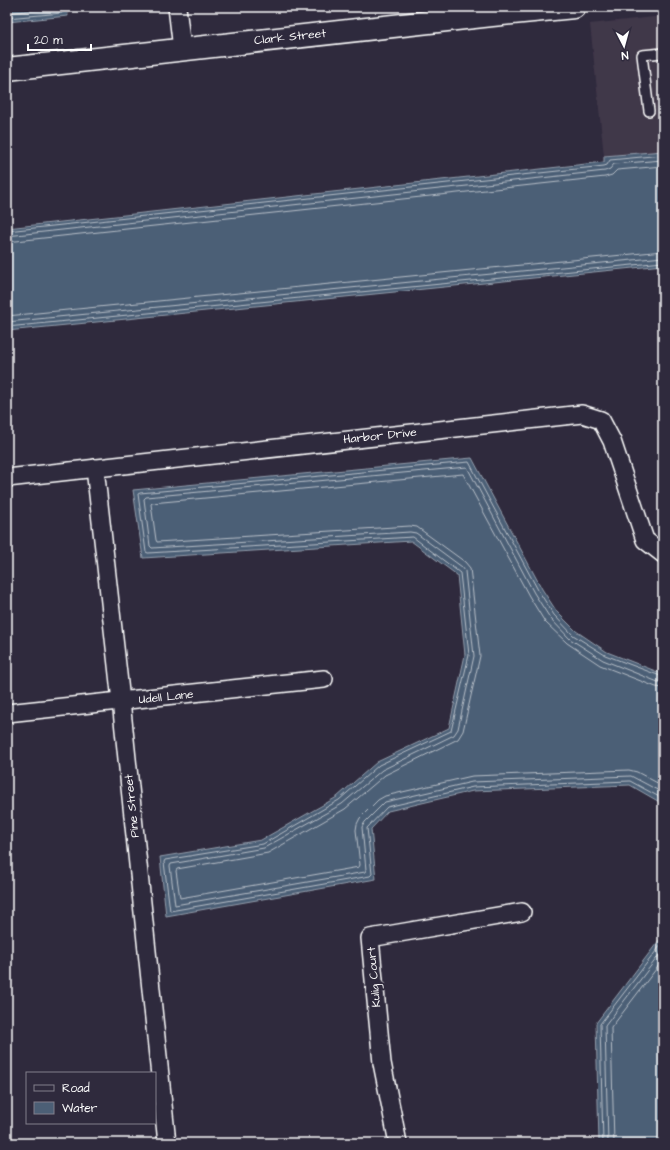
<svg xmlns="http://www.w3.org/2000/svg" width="670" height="1150" font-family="'Architects Daughter',sans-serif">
	<rect width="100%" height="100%" fill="#2f2a3d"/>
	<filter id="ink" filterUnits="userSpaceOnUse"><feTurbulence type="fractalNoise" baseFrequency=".025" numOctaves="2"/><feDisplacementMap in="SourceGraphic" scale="8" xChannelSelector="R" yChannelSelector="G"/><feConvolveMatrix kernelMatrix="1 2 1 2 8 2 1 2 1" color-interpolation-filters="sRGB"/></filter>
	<g filter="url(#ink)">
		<path fill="#41374a" d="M663 16V151L604 156 590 24Z"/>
		<g fill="#4c5f76" stroke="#949fad">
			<path d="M7 7H67L68 16 7 22Z"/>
			<path d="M663 151V265L7 331V228L604 162V156Z"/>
			<path d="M472 458 542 589 557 612 576 631 607 652 663 674V804L630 785 473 791 388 811 371 829 376 879 166 916 160 857 261 840 337 797 377 762 449 728 465 655 457 575 411 541 143 558 133 490Z"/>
			<path d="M663 935V1143H599L596 1023Z"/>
		</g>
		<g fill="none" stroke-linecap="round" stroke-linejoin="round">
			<g stroke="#b7bfc8" stroke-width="1">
				<path d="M7 13 56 8 58 7"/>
				<path d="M7 18 62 13 63 11V7"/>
				<path d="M7 231 604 166 607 165 610 160 663 155"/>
				<path d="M7 236 605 171 610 169 614 164 663 160"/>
				<path d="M7 242 605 177 612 175 617 170 663 166"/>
				<path d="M7 316 663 251"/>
				<path d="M7 322 663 257"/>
				<path d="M7 327 663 262"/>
				<path d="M663 677 605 655 573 635 554 615 538 590 469 462 140 493 138 494 146 552 148 553 413 537 460 573 469 655 451 731 379 765 339 800 263 844 165 860 164 862 170 911 370 876 372 874 367 828 387 807 473 787 630 781 663 799"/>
				<path d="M663 682H658L603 660 570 639 550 618 534 593 467 467 146 497 144 499 150 546 152 548 410 532 416 533 462 567 465 571 474 656 458 729 454 735 382 770 342 804 264 848 171 864 170 866 175 905 365 872 366 870 362 827 365 822 385 802 472 782 631 776 663 793"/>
				<path d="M663 688 656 687 600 665 567 643 545 622 529 596 463 474 152 503 151 504 156 540 157 542 410 526 417 527 465 562 470 568 480 656 463 731 458 739 385 775 345 809 268 853 177 869 176 871 180 898 359 867 360 865 356 830 357 824 360 818 378 800 385 796 472 776 629 770 637 772 663 786"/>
				<path d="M603 1143 600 1024 663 942"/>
				<path d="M608 1143 605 1026 663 950"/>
				<path d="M614 1143 611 1028 663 960"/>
			</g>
			<g stroke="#fff" stroke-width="12">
				<path id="service" d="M649 111 642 55 663 53"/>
			</g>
			<g stroke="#fff" stroke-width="20">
				<g id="minor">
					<path d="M177 7 182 49"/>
					<path d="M95 468 121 701 167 1143"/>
					<path d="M7 478 582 414 601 420 612 441 645 540 663 554"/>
					<path d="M7 713 324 679"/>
					<path d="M398 1143 382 1063 370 938 522 912"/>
				</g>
			</g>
			<g stroke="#fff" stroke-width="25">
				<path id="tertiary" d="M7 69 492 15 574 7"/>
			</g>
			<use href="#service" stroke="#2f2a3d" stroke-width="9"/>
			<use href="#minor" stroke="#2f2a3d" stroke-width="17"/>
			<use href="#tertiary" stroke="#2f2a3d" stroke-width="22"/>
		</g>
	</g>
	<g text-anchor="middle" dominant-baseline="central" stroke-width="4" stroke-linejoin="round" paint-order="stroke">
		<g font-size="12" fill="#fff" stroke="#2f2a3d">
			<text transform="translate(290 37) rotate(-6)">Clark Street</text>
			<text transform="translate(380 436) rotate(-6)">Harbor Drive</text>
			<text transform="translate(166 697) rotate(-6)">Udell Lane</text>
			<text transform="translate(132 806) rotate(-96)">Pine Street</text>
			<text transform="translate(374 977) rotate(-95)">Kulig Court</text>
		</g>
	</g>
	<rect width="670" height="1150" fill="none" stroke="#2f2a3d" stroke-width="24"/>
	<rect x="12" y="12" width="646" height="1126" fill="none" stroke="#fff" stroke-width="1.5" filter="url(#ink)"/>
	<rect x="26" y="1072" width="130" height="52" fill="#2f2a3d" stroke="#827f8b"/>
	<rect x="34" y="1085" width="20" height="6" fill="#2f2a3d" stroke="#827f8b"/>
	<text x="62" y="1092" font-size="12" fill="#ffffff">Road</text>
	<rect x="34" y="1102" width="20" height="12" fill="#4c5f76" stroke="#827f8b"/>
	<text x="62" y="1112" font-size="12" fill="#ffffff">Water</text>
	<g transform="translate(624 46) rotate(174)" stroke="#2f2a3d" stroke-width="3" paint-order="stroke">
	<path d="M0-3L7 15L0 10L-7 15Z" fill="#ffffff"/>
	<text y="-6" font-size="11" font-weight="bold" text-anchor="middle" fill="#ffffff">N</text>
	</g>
	<path d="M28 44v6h63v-6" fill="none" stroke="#ffffff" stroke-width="2"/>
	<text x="34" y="44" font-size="12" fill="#ffffff" stroke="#2f2a3d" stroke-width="3" paint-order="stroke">20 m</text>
</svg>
